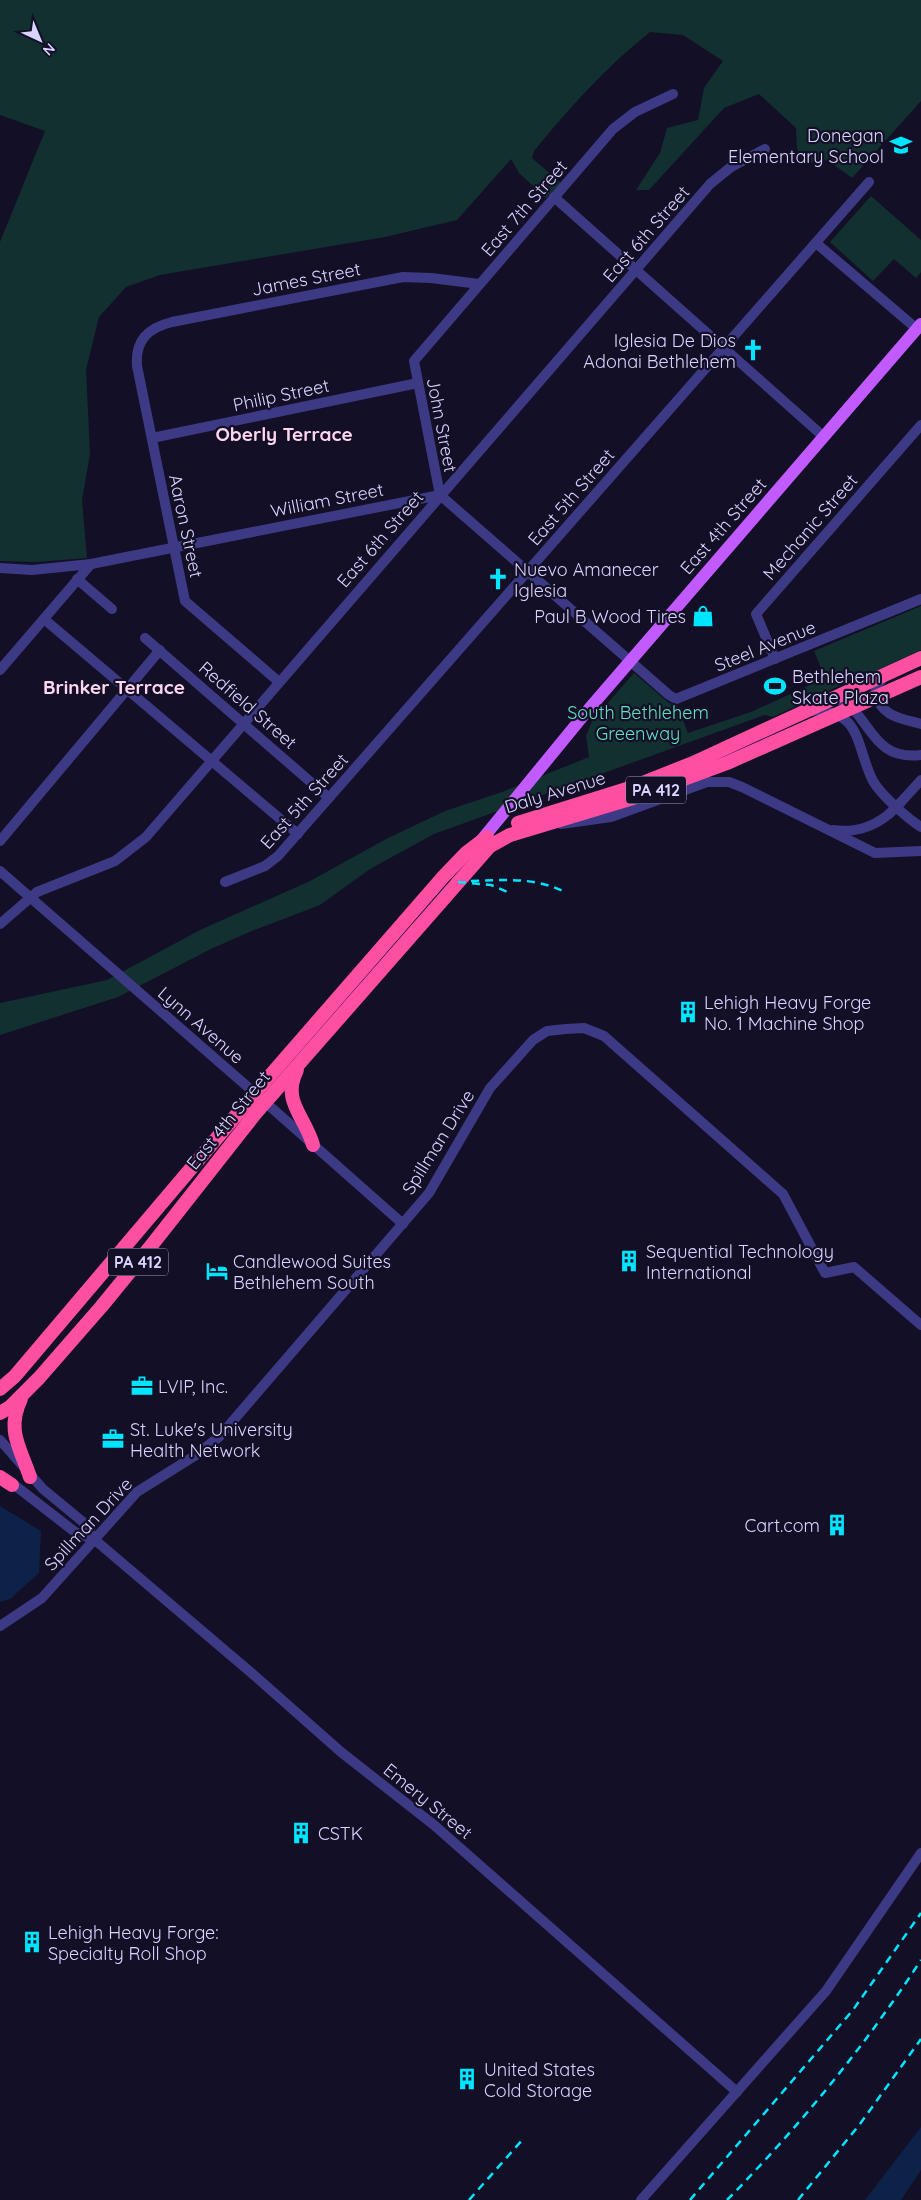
<svg xmlns="http://www.w3.org/2000/svg" width="921" height="2200" font-family="Quicksand,sans-serif">
	<rect width="100%" height="100%" fill="#130f26"/>
	<g fill="#12302f">
		<path d="M0 0H921V101L852 178 827 160 804 164 797 148 796 128 759 94 724 108 649 190H636L660 153 667 128 698 120 704 88 723 61 683 35 650 32C606 67 569 108 534 151L532 158 561 183 546 198 519 173 511 159 457 220 385 237 160 275 126 287 99 317 86 370 90 454 82 500 87 558 36 562 0 561V242L45 131 0 115Z"/>
		<path d="M871 196 921 240V272L916 278 894 259 873 281 830 242Z"/>
		<path d="M921 606V650L857 680 856 678 773 717 765 715 434 834 370 869 320 905 247 933 211 949 118 997 0 1035V1003L107 980 200 930 310 881 388 838 445 811 502 792 589 757 586 736 592 721 634 673 669 703 677 705 688 733 751 712 812 684 824 675 814 651Z"/>
	</g>
	<g fill="#0c2248">
		<path d="M0 1506 41 1531 39 1573 10 1599 0 1602Z"/>
		<path d="M921 2127V2170L901 2200H865Z"/>
	</g>
	<g fill="none" stroke-linecap="round" stroke-linejoin="round">
		<g stroke="#3d3a85" stroke-width="10">
			<path d="M554 197 824 437"/>
			<path d="M816 243 917 329"/>
			<path d="M152 438 418 383"/>
			<path d="M440 495 669 695 676 699 921 599"/>
			<path d="M440 495 414 361 613 129 635 112 673 94"/>
			<path d="M0 568 32 570 91 564 440 495"/>
			<path d="M77 579 112 609"/>
			<path d="M44 619 298 834"/>
			<path d="M145 638 329 798"/>
			<path d="M775 659 756 614 921 425"/>
			<path d="M0 670 91 564"/>
			<path d="M885 676 878 684 875 693C882 717 900 718 921 724"/>
			<path d="M279 682 185 601 137 366C135 340 148 328 172 322L403 277 431 278 479 284"/>
			<path d="M832 698C870 704 866 762 921 755"/>
			<path d="M811 711C862 708 856 748 873 781 881 795 907 818 921 827"/>
			<path d="M901 802 921 780"/>
			<path d="M561 824 611 817 707 782H729L742 787 875 853 921 851"/>
			<path d="M833 830C854 833 872 828 889 814"/>
			<path d="M0 841 160 650"/>
			<path d="M0 871 265 1102 403 1224"/>
			<path d="M225 882 265 866 278 856 869 182"/>
			<path d="M0 924 37 892 115 861 146 837 710 184 731 167 765 149"/>
			<path d="M0 1440 43 1489 83 1522 95 1540 255 1676 341 1752 434 1825 737 2092"/>
			<path d="M8 1480 75 1532 95 1540"/>
			<path d="M0 1626 42 1598 137 1492 196 1455 219 1437 429 1193 490 1088 533 1040 547 1031 566 1029 584 1028 604 1036 783 1194 825 1273 854 1267 921 1325"/>
			<path d="M641 2200 826 1991 921 1853"/>
		</g>
		<path stroke="#c25bff" stroke-width="12" d="M479 843 588 710 921 324"/>
		<g stroke="#ff4fa3" stroke-width="14">
			<path d="M518 823 630 788 693 763 921 658"/>
			<path d="M297 1070C281 1101 305 1116 313 1145"/>
			<path d="M0 1389 15 1376 255 1093 443 877 466 853 487 837"/>
			<path d="M21 1399C6 1430 20 1447 30 1477"/>
			<path d="M0 1413 10 1407 39 1378 101 1307 151 1246 255 1114 490 846 510 835 633 798 727 763 921 677"/>
			<path d="M0 1477 12 1485"/>
		</g>
		<g stroke="#00e5ff" stroke-width="2.5" stroke-dasharray="8 6" stroke-linecap="butt">
			<path d="M471 881C504 880 533 877 563 891"/>
			<path d="M458 882 491 885 510 893"/>
			<path d="M469 2200 524 2138"/>
			<path d="M690 2200 853 2010 921 1913"/>
			<path d="M727 2200C799 2127 865 2046 921 1960"/>
			<path d="M798 2200 860 2124 921 2039"/>
		</g>
		<path stroke="#3d3a85" stroke-width="10" d="M889 814 901 802"/>
	</g>
	<defs>
		<g id="school-bare" transform="scale(1.725)"><path d="M0-5L7-2L0 1L-7-2ZM-4 1L0 2.5L4 1V4Q0 6-4 4Z" fill="#00e5ff" stroke="#130f26" stroke-width="2.5" paint-order="stroke"/></g>
		<g id="church-bare" transform="scale(1.725)"><path d="M-1.2-6h2.4v3.5h3.3v2.4h-3.3V6h-2.4V-.1h-3.3v-2.4h3.3Z" fill="#00e5ff" stroke="#130f26" stroke-width="2.5" paint-order="stroke"/></g>
		<g id="shop-bare" transform="scale(1.725)"><path d="M-5-2.5h2.3a2.7 3.5 0 0 1 5.4 0H5L5.5 6h-11ZM-1.5-2.5h3a1.5 2.3 0 0 0-3 0Z" fill="#00e5ff" stroke="#130f26" stroke-width="2.5" paint-order="stroke"/></g>
		<g id="stadium-bare" transform="scale(1.725)"><path d="M0-5a6.5 5 0 1 0 0 10a6.5 5 0 1 0 0-10ZM-3.5-1.8h7v3.6h-7Z" fill="#00e5ff" stroke="#130f26" stroke-width="2.5" paint-order="stroke"/></g>
		<g id="building-bare" transform="scale(1.725)"><path d="M-4-6H4V6H1V3H-1V6H-4ZM-2.5-4.3h1.7v1.8h-1.7ZM.8-4.3h1.7v1.8H.8ZM-2.5-1h1.7V.8h-1.7ZM.8-1h1.7V.8H.8Z" fill="#00e5ff" stroke="#130f26" stroke-width="2.5" paint-order="stroke"/></g>
		<g id="hotel-bare" transform="scale(1.725)"><path d="M-6-4.5h1.5V1H6V5H4.5V3h-9V5H-6ZM-4 0a1.8 1.8 0 1 1 3.6 0ZM.5 0V-2.5h3Q6-2.5 6 0Z" fill="#00e5ff" stroke="#130f26" stroke-width="2.5" paint-order="stroke"/></g>
		<g id="office-bare" transform="scale(1.725)"><path d="M-6-3h4V-5.5h4V-3h4V5H-6ZM-1-4.5V-3h2v-1.5ZM-6 0V1H6V0Z" fill="#00e5ff" stroke="#130f26" stroke-width="2.5" paint-order="stroke"/></g>
	</defs>
	<g fill-rule="evenodd">
		<use href="#school-bare" x="901" y="145"/>
		<use href="#church-bare" x="753" y="350"/>
		<use href="#church-bare" x="498" y="579"/>
		<use href="#shop-bare" x="703" y="616"/>
		<use href="#stadium-bare" x="775" y="686"/>
		<use href="#building-bare" x="688" y="1012"/>
		<use href="#building-bare" x="629" y="1261"/>
		<use href="#hotel-bare" x="217" y="1271"/>
		<use href="#office-bare" x="142" y="1386"/>
		<use href="#office-bare" x="113" y="1439"/>
		<use href="#building-bare" x="837" y="1525"/>
		<use href="#building-bare" x="301" y="1833"/>
		<use href="#building-bare" x="32" y="1942"/>
		<use href="#building-bare" x="467" y="2079"/>
	</g>
	<g text-anchor="middle" dominant-baseline="central" stroke-width="4.5" stroke-linejoin="round" paint-order="stroke">
		<g fill="#130f26" stroke="#9e99be" stroke-width="1">
			<rect x="626" y="776.5" width="60" height="27" rx="4"/>
			<rect x="108" y="1248.5" width="60" height="27" rx="4"/>
		</g>
		<g font-size="16" font-weight="bold" fill="#d9d4ff">
			<text x="656" y="790">PA 412</text>
			<text x="138" y="1262">PA 412</text>
		</g>
		<g font-size="18" fill="#d9d4ff" stroke="#130f26" text-anchor="start">
			<text x="884" y="135" text-anchor="end">Donegan<tspan x="884" dy="21">Elementary School</tspan></text>
			<text x="736" y="340" text-anchor="end">Iglesia De Dios<tspan x="736" dy="21">Adonai Bethlehem</tspan></text>
			<text x="514" y="569">Nuevo Amanecer<tspan x="514" dy="21">Iglesia</tspan></text>
			<text x="686" y="616" text-anchor="end">Paul B Wood Tires</text>
			<text x="792" y="676">Bethlehem<tspan x="792" dy="21">Skate Plaza</tspan></text>
			<text x="704" y="1002">Lehigh Heavy Forge<tspan x="704" dy="21">No. 1 Machine Shop</tspan></text>
			<text x="646" y="1251">Sequential Technology<tspan x="646" dy="21">International</tspan></text>
			<text x="233" y="1261">Candlewood Suites<tspan x="233" dy="21">Bethlehem South</tspan></text>
			<text x="158" y="1386">LVIP, Inc.</text>
			<text x="130" y="1429">St. Luke's University<tspan x="130" dy="21">Health Network</tspan></text>
			<text x="820" y="1525" text-anchor="end">Cart.com</text>
			<text x="318" y="1833">CSTK</text>
			<text x="48" y="1932">Lehigh Heavy Forge:<tspan x="48" dy="21">Specialty Roll Shop</tspan></text>
			<text x="484" y="2069">United States<tspan x="484" dy="21">Cold Storage</tspan></text>
		</g>
		<g font-size="18" fill="#d9d4ff" stroke="#130f26">
			<text transform="translate(524 208) rotate(-49)">East 7th Street</text>
			<text transform="translate(646 234) rotate(-49)">East 6th Street</text>
			<text transform="translate(306 279) rotate(-11)">James Street</text>
			<text transform="translate(281 395) rotate(-12)">Philip Street</text>
			<text transform="translate(442 425) rotate(79)">John Street</text>
			<text transform="translate(571 497) rotate(-49)">East 5th Street</text>
			<text transform="translate(327 500) rotate(-11)">William Street</text>
			<text transform="translate(186 526) rotate(78)">Aaron Street</text>
			<text transform="translate(723 526) rotate(-49)">East 4th Street</text>
			<text transform="translate(810 527) rotate(-49)">Mechanic Street</text>
			<text transform="translate(380 539) rotate(-49)">East 6th Street</text>
			<text transform="translate(765 646) rotate(-22)">Steel Avenue</text>
			<text transform="translate(248 705) rotate(41)">Redfield Street</text>
			<text transform="translate(555 792) rotate(-17)">Daly Avenue</text>
			<text transform="translate(304 801) rotate(-48)">East 5th Street</text>
			<text transform="translate(201 1025) rotate(41)">Lynn Avenue</text>
			<text transform="translate(228 1120) rotate(-51)">East 4th Street</text>
			<text transform="translate(438 1142) rotate(-58)">Spillman Drive</text>
			<text transform="translate(88 1524) rotate(-47)">Spillman Drive</text>
			<text transform="translate(428 1801) rotate(39)">Emery Street</text>
		</g>
		<g font-size="18" fill="#5fe0c0" stroke="#130f26">
			<text x="638" y="712">South Bethlehem<tspan x="638" dy="21">Greenway</tspan></text>
		</g>
		<g font-size="19" font-weight="bold" fill="#ffd6f0" stroke="#130f26">
			<text x="284" y="434">Oberly Terrace</text>
			<text x="114" y="687">Brinker Terrace</text>
		</g>
	</g>
	<g transform="translate(40 40) rotate(136)" stroke="#130f26" stroke-width="4" paint-order="stroke">
	<path d="M0-4L9 19L0 12L-9 19Z" fill="#d9d4ff"/>
	<text y="-8" font-size="14" font-weight="bold" text-anchor="middle" fill="#d9d4ff">N</text>
	</g>
</svg>
